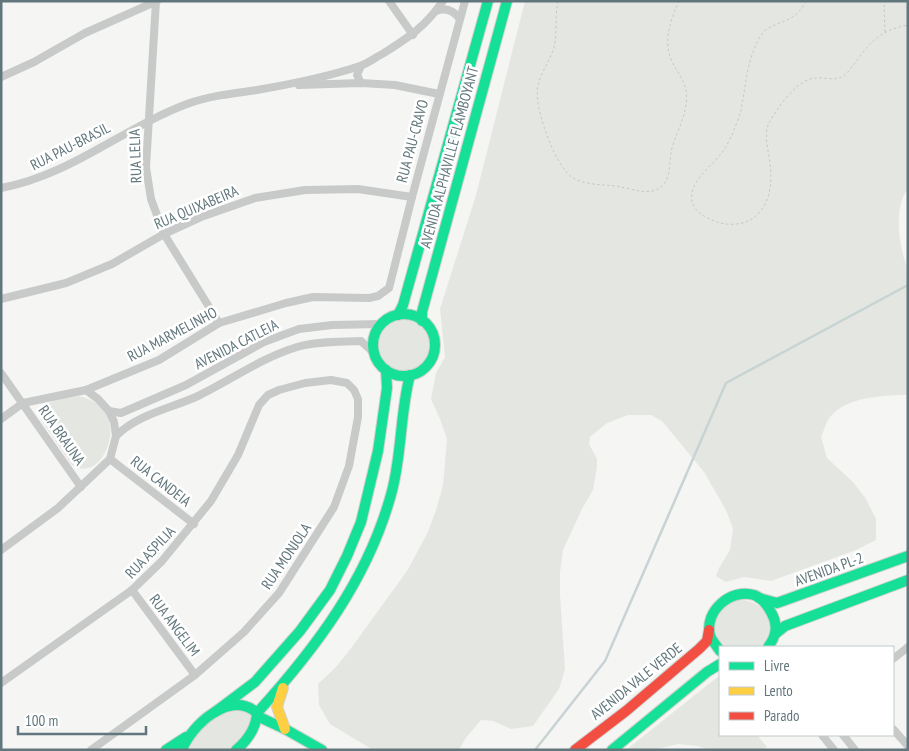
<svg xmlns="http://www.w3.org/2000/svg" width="909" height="751" font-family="'PT Sans Narrow',sans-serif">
	<rect width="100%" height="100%" fill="#f5f5f4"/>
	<g fill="#e4e7e1">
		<path d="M525 1H908V189C893 206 899 250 908 269V395C885 395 846 397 831 416 826 421 824 431 821 437L827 458 853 482 866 499 876 519V540L856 550 771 581 744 577 726 582 716 576 719 568 730 550 733 529 726 510 704 472 662 421 651 415H628L607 423 590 437 589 444 597 459V467L593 490 582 509 563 550 560 572V595L565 669 559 689 533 726 511 729 493 721 481 720 465 739 459 750H373L330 724 319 705 318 684 335 668 349 651 407 571 428 532 437 507 443 485 447 439 440 419 431 399 436 373 445 357 440 309 476 195Z"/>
		<circle cx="404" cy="345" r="27"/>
		<path d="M78 396C138 408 102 489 71 464L41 420C38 399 63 399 78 396Z"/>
		<path d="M737 600C765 598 781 626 760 647H724C707 630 715 608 737 600Z"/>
		<path d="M720 675V735H757L767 747 763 750H709L697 746 678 744 653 750H626Z"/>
		<path d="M241 709C266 715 239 741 228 750H187C196 726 217 713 241 709Z"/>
	</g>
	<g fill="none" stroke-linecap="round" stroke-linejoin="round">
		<path stroke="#c8d3d4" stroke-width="2.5" d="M535 750 605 661 726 383 908 285"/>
		<g stroke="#d0d1d1" stroke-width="12">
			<g id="fast">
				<circle cx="404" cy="345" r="31"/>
				<path d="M398 315 403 305 488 1"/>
				<path d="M422 321V312L507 1"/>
				<path d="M759 598 777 603 908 556"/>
				<path d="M775 634 785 626 908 580"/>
				<path d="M720 651C717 646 711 640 710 635 704 611 731 588 754 595 763 598 768 606 772 614 778 625 776 637 768 647"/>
				<path d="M215 712 255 682 300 631 330 590 347 556 361 522 378 451 387 388 386 370"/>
				<path d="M257 713C316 648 369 578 392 491 402 453 400 413 410 375"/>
				<path d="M257 716 285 729 322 750"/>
				<path d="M166 750 186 737"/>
				<path d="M182 750C191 725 231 689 257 713 256 729 248 740 236 750"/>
				<path d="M612 750 707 672 720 664"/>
			</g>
		</g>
		<g stroke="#d0d1d1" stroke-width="12">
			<path id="slow" d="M283 688 277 707 285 729"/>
		</g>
		<g stroke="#d0d1d1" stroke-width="12">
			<path id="jam" d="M575 750 626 711 699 649 707 641 709 630"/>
		</g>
		<g stroke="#c5c7c8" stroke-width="1" stroke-dasharray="2.5 2.5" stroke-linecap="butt">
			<path d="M558 1C555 15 557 29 555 43 552 60 538 74 537 92 537 114 555 166 573 178 587 186 606 184 621 187 636 190 656 198 666 181 671 171 669 159 672 148 678 128 689 111 686 90 684 78 675 70 671 59 663 39 671 20 679 1"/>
			<path d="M806 1C802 8 798 14 791 18 782 23 769 25 762 34 747 56 746 85 741 110 739 118 735 127 732 135 729 141 725 149 721 154 712 165 694 179 692 193 689 210 704 217 717 222 724 225 738 225 746 222 769 212 773 187 770 164 769 151 763 136 769 123 777 108 798 78 816 78 826 77 836 82 845 75 849 71 853 65 857 60 872 40 882 30 908 25"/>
			<path d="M885 32 884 6 887 1"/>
		</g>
		<g stroke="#c8caca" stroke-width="8">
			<path d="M156 1 146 167 151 199 164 234 219 323"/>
			<path d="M389 1 413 35"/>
			<path d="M436 11C446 7 454 11 460 19"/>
			<path d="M361 66 357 75 361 83"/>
			<path d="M1 77 34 62 85 33 157 1"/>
			<path d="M299 85 361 83 395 85 439 94"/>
			<path d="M1 188C69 176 123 128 187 104 209 96 234 93 257 90 292 84 327 77 360 66 369 63 376 57 384 53 409 37 425 27 443 1"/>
			<path d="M1 299 66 283 112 264 164 234 201 217 255 198 305 190 358 189 412 197"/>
			<path d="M1 373 81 487"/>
			<path d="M109 411 121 413 186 385 264 342 299 329 332 325 381 324"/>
			<path d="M1 419 23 403 86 390 159 360 219 323 286 303 313 297 369 298 378 296 389 288 412 197 465 1"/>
			<path d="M116 436C136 415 172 408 198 396 231 380 261 358 297 347 317 341 340 342 361 341L374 353"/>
			<path d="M110 459 194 524"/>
			<path d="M1 550 58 508 110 459 116 436 114 422 109 411 98 399 86 390"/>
			<path d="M132 590 195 675"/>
			<path d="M893 659 908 647"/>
			<path d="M1 683 132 590 162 561 211 501 238 455 259 405 268 395 279 390 305 383 331 380 347 383 354 390 358 399V417L349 466 334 507 279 593 244 632 195 675 91 750"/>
			<path d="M893 729 908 746"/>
			<path d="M822 735 834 750"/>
			<path d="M843 735 855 750"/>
		</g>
		<use href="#fast" stroke="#16e098" stroke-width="10"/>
		<use href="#slow" stroke="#ffcf43" stroke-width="10"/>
		<use href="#jam" stroke="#f24e42" stroke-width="10"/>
	</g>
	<g text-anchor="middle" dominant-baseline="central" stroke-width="5" stroke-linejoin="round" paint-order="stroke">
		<g font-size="15" fill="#62777d" stroke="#fff">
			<text transform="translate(412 141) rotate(-75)">RUA PAU-CRAVO</text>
			<text transform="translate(70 146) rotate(-27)">RUA PAU-BRASIL</text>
			<text transform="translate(135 156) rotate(-92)">RUA LELIA</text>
			<text transform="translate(449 157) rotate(-75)">AVENIDA ALPHAVILLE FLAMBOYANT</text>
			<text transform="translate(196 207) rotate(-23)">RUA QUIXABEIRA</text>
			<text transform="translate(172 334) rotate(-28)">RUA MARMELINHO</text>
			<text transform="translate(236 344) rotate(-27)">AVENIDA CATLEIA</text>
			<text transform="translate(62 435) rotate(55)">RUA BRAUNA</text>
			<text transform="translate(161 481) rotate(38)">RUA CANDEIA</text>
			<text transform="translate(150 552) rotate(-47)">RUA ASPILIA</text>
			<text transform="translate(286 556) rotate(-56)">RUA MONJOLA</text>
			<text transform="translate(829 569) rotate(-20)">AVENIDA PL-2</text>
			<text transform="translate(175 625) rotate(53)">RUA ANGELIM</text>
			<text transform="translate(636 681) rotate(-39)">AVENIDA VALE VERDE</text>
		</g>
	</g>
	<rect width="909" height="751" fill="none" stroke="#62777d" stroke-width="5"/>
	<rect x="719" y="646" width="175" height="90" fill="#ffffff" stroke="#c0c9cb"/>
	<rect x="729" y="662" width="25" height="8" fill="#16e098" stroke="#c0c9cb"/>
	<text x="764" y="671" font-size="15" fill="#62777d">Livre</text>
	<rect x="729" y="687" width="25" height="8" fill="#ffcf43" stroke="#c0c9cb"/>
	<text x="764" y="696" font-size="15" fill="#62777d">Lento</text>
	<rect x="729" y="712" width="25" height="8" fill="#f24e42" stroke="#c0c9cb"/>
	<text x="764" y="721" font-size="15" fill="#62777d">Parado</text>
	<path d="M18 726v8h128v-8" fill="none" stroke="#62777d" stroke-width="2.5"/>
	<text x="25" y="726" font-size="15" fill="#62777d" stroke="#ffffff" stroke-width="4" paint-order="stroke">100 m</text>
</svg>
